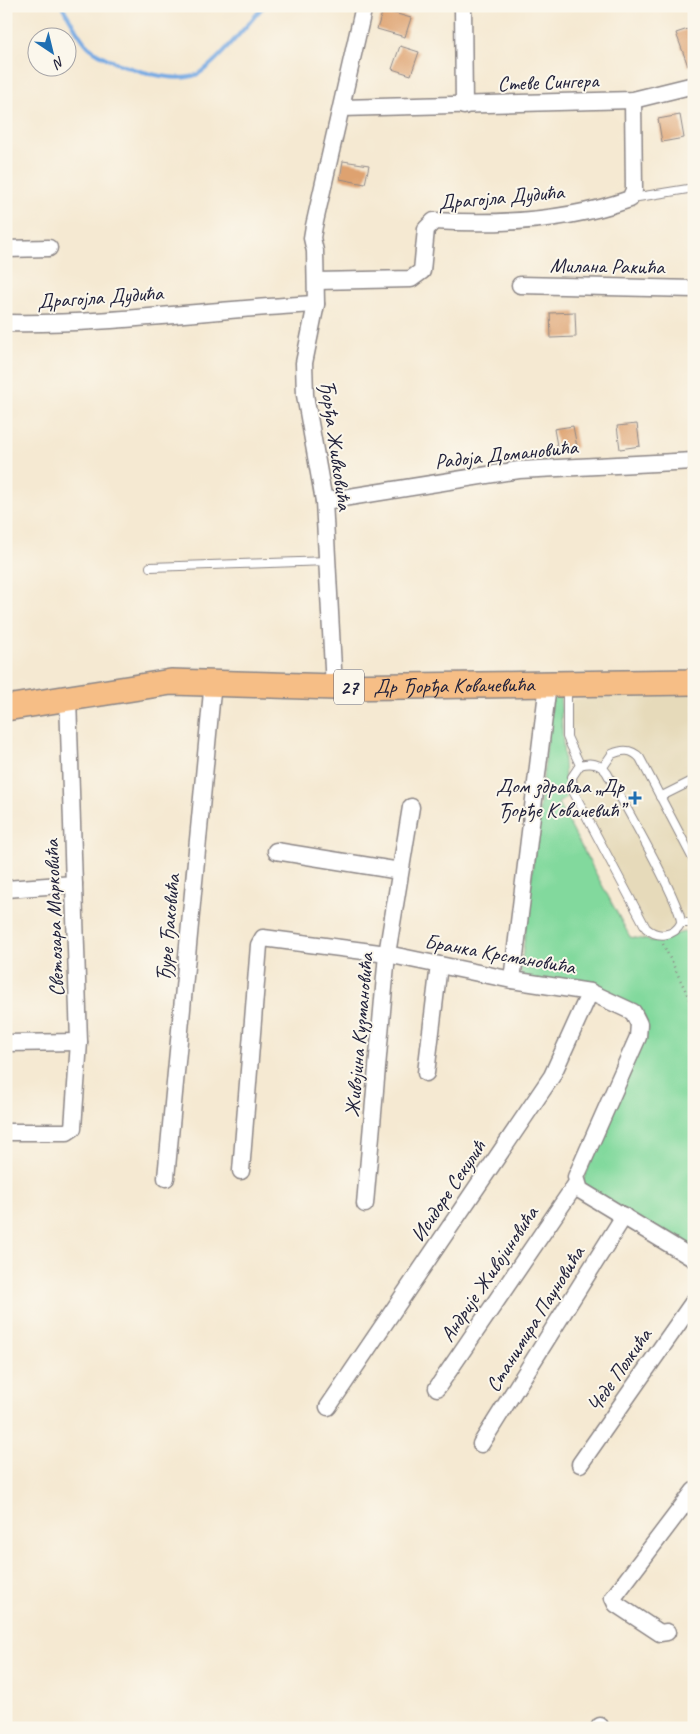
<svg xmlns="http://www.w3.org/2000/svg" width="700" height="1734" font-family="Caveat,sans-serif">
	<rect width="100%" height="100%" fill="#fbf7ec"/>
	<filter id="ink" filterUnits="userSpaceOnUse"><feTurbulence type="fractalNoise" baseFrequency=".02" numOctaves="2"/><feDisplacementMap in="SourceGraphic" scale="10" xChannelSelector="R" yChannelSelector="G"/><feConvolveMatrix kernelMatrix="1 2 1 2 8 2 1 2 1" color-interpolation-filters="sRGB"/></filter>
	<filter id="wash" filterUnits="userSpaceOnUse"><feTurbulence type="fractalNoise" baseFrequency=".0096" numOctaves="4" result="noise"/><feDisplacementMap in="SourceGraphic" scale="20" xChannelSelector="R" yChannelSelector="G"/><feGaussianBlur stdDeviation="1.12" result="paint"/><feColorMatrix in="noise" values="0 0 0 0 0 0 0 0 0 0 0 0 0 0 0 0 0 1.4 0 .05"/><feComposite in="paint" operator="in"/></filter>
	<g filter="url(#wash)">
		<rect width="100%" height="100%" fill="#f5e9d2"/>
		<path fill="#e6daba" d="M694 691V925L642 938 638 924 620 887 582 818 570 778 567 707 573 699Z"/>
		<path fill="#82d99d" stroke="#527e6c" d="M553 691H560L566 798 558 803 630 937 652 941 694 929V1252L587 1188 583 1181 646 1021 640 1009 520 977Z"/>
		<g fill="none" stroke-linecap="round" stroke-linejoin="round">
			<path stroke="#77aae3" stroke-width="4" d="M62 6C69 17 81 41 90 48 111 64 170 85 196 75 214 67 249 22 264 6"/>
		</g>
		<g id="blocks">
			<g fill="#dea26f">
				<path d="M383 10 411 18 405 37 377 29Z"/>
				<path d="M694 27V64L688 66 676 33Z"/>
				<path d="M400 46 419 52 411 75 392 69Z"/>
				<path d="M680 115 684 138 662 142 658 119Z"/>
				<path d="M343 161 369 165 365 184 340 179Z"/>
				<path d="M575 312 576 337 551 338 550 313Z"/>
				<path d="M637 424 640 446 620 449 617 426Z"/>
				<path d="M573 426 577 447 558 451 554 429Z"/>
			</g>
		</g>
	</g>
	<g filter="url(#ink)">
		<use href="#blocks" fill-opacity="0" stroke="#8c8686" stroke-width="1"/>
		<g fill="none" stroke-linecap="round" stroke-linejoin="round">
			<g stroke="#8c8686" stroke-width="10">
				<g id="lane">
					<path d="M632 198 694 188"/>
					<path d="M150 567 328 561"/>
					<path d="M567 687V737L580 765 572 777 573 791 646 928C657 938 674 937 681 923H694"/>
					<path d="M580 765C591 762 600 763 607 773 620 797 682 904 681 923"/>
					<path d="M603 767 612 754C623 749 632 749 640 758L694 861"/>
					<path d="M660 797 694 780"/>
				</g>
			</g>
			<g stroke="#8c8686" stroke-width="19">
				<g id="street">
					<path d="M463 6 464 106"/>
					<path d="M342 108 633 100 694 85"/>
					<path d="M6 249 49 248"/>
					<path d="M317 281 411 279 422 271 426 229 434 221C499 225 568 221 630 199L634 190 633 100"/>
					<path d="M520 285 694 289"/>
					<path d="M6 323C110 325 213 309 316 304"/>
					<path d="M324 501 519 470 694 461"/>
					<path d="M334 687 324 501 305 395 304 363 316 304 315 251 312 238 314 226 364 6"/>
					<path d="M276 851 400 871"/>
					<path d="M6 889 74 884"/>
					<path d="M512 980 548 684"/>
					<path d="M6 1043 79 1042"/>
					<path d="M426 1073 439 965"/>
					<path d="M6 1132H67L73 1128 79 1042 68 698"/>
					<path d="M241 1171 259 945 263 938 387 954 512 980 590 992 633 1012 639 1024 638 1037 576 1177 580 1190 694 1259"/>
					<path d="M166 1178 213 681"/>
					<path d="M365 1204 387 954 411 807"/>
					<path d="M437 1388 576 1184"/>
					<path d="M328 1407 552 1076 590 992"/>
					<path d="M481 1444 624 1216"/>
					<path d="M580 1464 694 1301"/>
					<path d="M667 1632 660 1633 616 1604 613 1598 694 1491"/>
					<path d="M599 1728 600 1726"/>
				</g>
			</g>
			<g stroke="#8c8686" stroke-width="28">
				<g id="primary">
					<path id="s1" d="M6 708 171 682 334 687 694 682"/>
				</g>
			</g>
			<path stroke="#8c8686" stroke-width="2.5" stroke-dasharray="1 4" stroke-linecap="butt" d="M663 944 694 1008"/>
			<use href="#lane" stroke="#fff" stroke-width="8"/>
			<use href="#street" stroke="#fff" stroke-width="16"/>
			<use href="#primary" stroke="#f6be86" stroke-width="25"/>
		</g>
	</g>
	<path fill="#1f6fb2" stroke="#fbf7ec" stroke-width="2" d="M632.5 790.5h5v5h5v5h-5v5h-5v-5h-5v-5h5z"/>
	<g text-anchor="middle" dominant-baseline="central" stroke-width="4" stroke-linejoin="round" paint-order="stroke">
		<rect fill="#fbf7ec" stroke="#636270" stroke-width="1" x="334" y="669.5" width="30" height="35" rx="4"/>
		<g font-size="20" font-weight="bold" fill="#22223b">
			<text x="349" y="687">27</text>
		</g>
		<g font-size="21" fill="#22223b" stroke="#fbf7ec">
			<text transform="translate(548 82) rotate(-2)">Стеве Сингера</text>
			<text transform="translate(501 197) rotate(-5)">Драгојла Дудића</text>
			<text transform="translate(607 266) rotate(1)">Милана Ракића</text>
			<text transform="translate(100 297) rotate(-4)">Драгојла Дудића</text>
			<text transform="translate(336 445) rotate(82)">Ђорђа Живковића</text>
			<text transform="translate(506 454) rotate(-6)">Радоја Домановића</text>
			<text stroke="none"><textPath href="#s1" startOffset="450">Др Ђорђа Ковачевића</textPath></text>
			<text transform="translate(54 918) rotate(-92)">Светозара Марковића</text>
			<text transform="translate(168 928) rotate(-85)">Ђуре Ђаковића</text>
			<text transform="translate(500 954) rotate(10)">Бранка Крсмановића</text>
			<text transform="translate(359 1035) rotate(-85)">Живојина Кузмановића</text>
			<text transform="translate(448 1191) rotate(-56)">Исидоре Секулић</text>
			<text transform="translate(489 1274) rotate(-56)">Андрије Живојиновића</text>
			<text transform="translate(535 1319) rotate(-58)">Станимира Пауновића</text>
			<text transform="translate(619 1370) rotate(-55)">Чеде Полкића</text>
		</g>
		<g font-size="21" fill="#22223b" stroke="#fbf7ec" text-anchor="end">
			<text x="624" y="786">Дом здравља „Др<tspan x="624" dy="24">Ђорђе Ковачевић”</tspan></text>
		</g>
	</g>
	<rect width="700" height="1734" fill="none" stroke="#fbf7ec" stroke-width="25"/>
	<g transform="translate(52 52) rotate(145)"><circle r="24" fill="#fbf7ec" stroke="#a4a2a5"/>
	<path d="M0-4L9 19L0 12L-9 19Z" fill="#1f6fb2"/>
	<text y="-8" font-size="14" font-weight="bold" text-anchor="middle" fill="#22223b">N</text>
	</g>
</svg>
